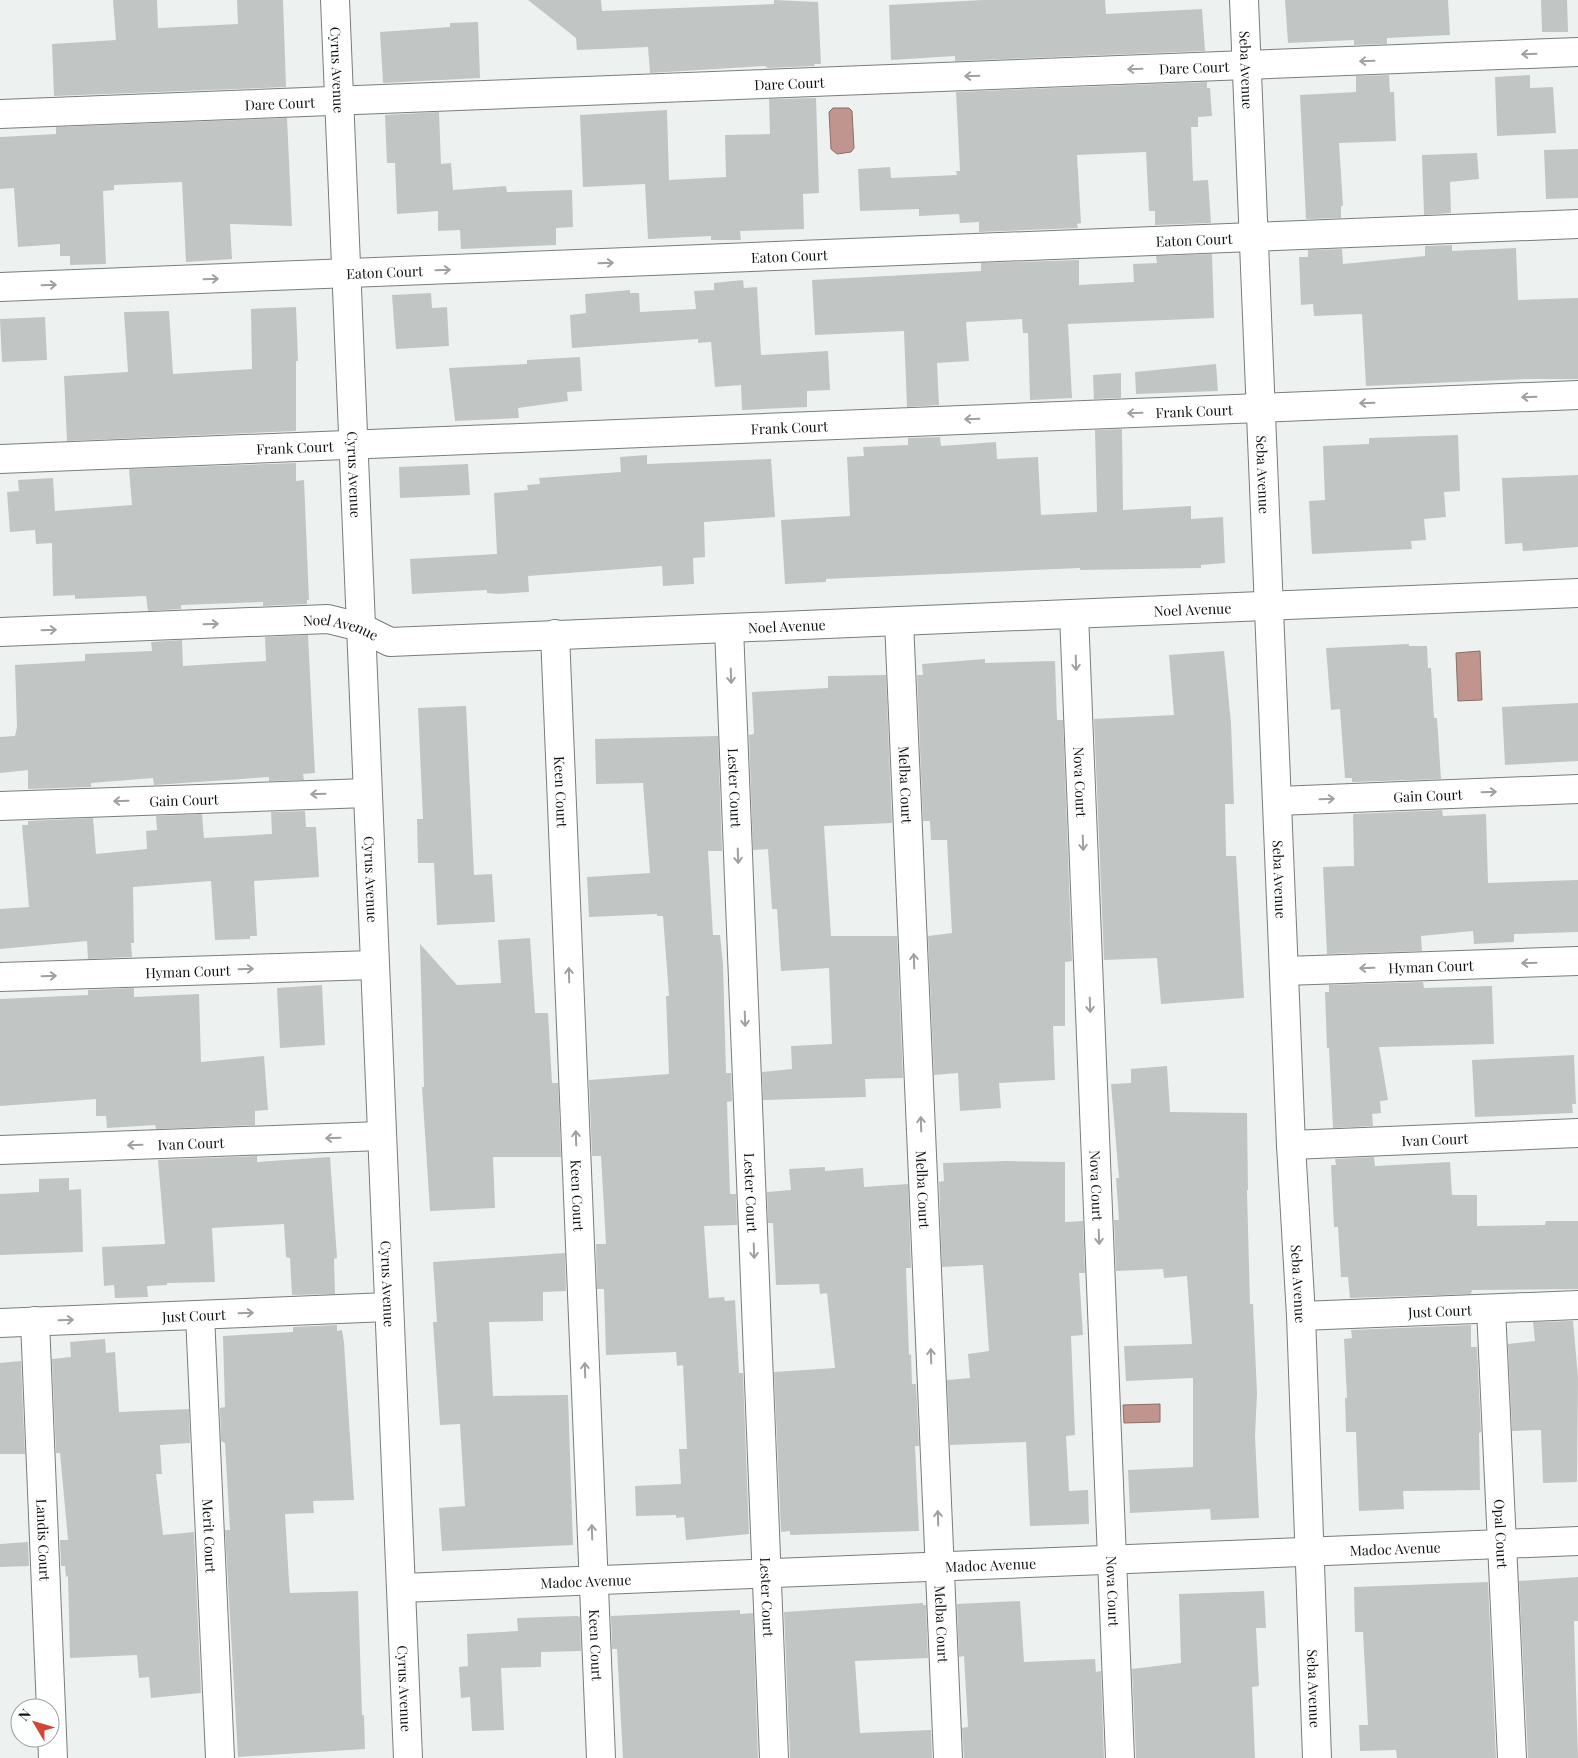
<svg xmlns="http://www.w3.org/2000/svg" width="1578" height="1758" font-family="'Playfair Display',serif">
	<rect width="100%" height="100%" fill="#edf2f1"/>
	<g fill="#c0958d" stroke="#8b6d68">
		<path d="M833 108H849L852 111 854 148 851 152 837 154 831 149 829 112Z"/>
		<path d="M1480 651 1482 700 1458 701 1456 653Z"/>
		<path d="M1160 1404V1422L1124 1423 1123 1405Z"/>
	</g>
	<g fill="#c1c6c5">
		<path d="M113 0H157L158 28 238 24 237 0H283L286 87 54 96 52 44 116 40Z"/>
		<path d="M528 0H601L602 11 774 4V0L818 2 821 64H814L815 66 768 68 765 66 650 73 648 47 577 50 576 38Z"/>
		<path d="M983 0H1105L1106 14 1202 9 1205 51 955 61V56L891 60 889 5Z"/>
		<path d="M1285 0H1448L1450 35 1387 38V44L1354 45V40L1288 43Z"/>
		<path d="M1541 0H1567L1568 32H1542Z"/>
		<path d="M478 22 480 78 383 83 380 32 450 27V23Z"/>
		<path d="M1389 75 1390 92H1394L1396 141 1339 143 1343 206H1341V218L1306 219 1300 95 1356 92V76Z"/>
		<path d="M1530 75V88L1553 87 1556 133 1497 136 1495 77Z"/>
		<path d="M1207 82V88H1210L1212 116 1198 117V127H1191L1193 181 1208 180 1211 223 1155 225V211H1149L1146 152 1077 155 1081 223 1077 224 1078 228 979 232V222L960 223 959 214 919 216V209L860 211 858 169 890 167 891 178 957 175 956 171H960L956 92Z"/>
		<path d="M816 98 819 193 803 194 804 229 740 231 741 240H711V236L648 239 645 184 583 187 580 115 667 110 669 180 726 177 725 135 770 134 769 99Z"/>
		<path d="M439 112 441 164 451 163 453 190 506 186 507 192 572 190 573 227 556 228V245L461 249 460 230 438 231V211L397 214 395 163H387L385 115Z"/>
		<path d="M287 118 292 226 230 224 232 259 186 262 182 182 114 185V190L103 191 106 264 70 265V256H60V244L18 247 14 188 0 189V137L56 134V127Z"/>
		<path d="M1578 149V198L1546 199 1544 150Z"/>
		<path d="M1477 153 1479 179 1450 182 1451 213 1424 215 1422 155Z"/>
		<path d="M1452 245V251L1516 248 1518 300 1578 298V379H1528L1366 386 1362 314 1314 316 1313 304 1301 305 1299 257H1308V250L1342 249 1343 264 1425 256V246Z"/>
		<path d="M1212 254 1214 318 1068 324 1072 398 1030 400 1028 333H1023L1022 319 966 322 969 361 937 363 939 405 907 407 904 331 815 335 812 280 981 271V263L1079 260V285L1134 282 1133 264 1157 263 1156 256Z"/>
		<path d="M743 280 744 288 757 287 761 355 828 351 830 390 807 391V407L742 410 741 385 715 387 711 342 698 343V339L572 348 570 315 586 313 585 294 630 290V293H639L640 312 696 309 694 291 714 290V283Z"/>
		<path d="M431 293 432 308 447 307 449 346 396 349 392 295Z"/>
		<path d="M296 307 298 361H296V431L67 441 64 376 128 372 124 312 169 311 173 374 252 369 251 309Z"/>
		<path d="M45 317 47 360 2 362 0 319Z"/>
		<path d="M580 357 582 391 567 392 568 401 518 408 519 418 455 421 449 368 527 364V360Z"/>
		<path d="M1216 364 1218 391 1136 394 1135 372Z"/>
		<path d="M1121 373V398L1094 399 1093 375Z"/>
		<path d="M1122 429 1123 510 1191 506V519L1223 517 1225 563 1201 565V568L1080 570V568L826 579V582L785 584 781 520 850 516 847 457 864 456 863 447 908 445V438L940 437 941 446 996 442 997 459 1038 457 1041 515 1097 512 1095 430Z"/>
		<path d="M1458 435 1460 491 1444 492 1446 517 1424 519 1426 540 1411 541 1412 549 1312 554 1309 501 1325 500 1323 446 1369 444V438Z"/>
		<path d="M647 455V464L771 459 775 517 704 522 705 557 693 558 694 584 663 586 662 566 528 576 529 592 498 594 487 593V590L412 594 410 559 497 554 494 493 528 490 527 485 540 484 539 478 621 472 620 457Z"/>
		<path d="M296 463V481L304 480 309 600H307V604L263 606V602L181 605V609L148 611 146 596 75 599V595L53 596 52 543 36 544 35 530 10 532 7 492 19 491 18 480 53 478 55 511 132 505 129 469Z"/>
		<path d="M468 464 470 495 400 498 399 467Z"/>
		<path d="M1578 475V547L1523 551 1522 543 1505 544 1502 478Z"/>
		<path d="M308 635 315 773 303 774 304 780 269 781V777L154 785 153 778 91 783V787L28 789V770L0 773V737L15 736 17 727 15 665 85 661V654L152 651 151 642 182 640 183 666 266 661 265 637Z"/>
		<path d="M1409 644V646H1427L1428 668H1431L1434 718H1437L1441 779 1352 782V778H1345L1340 709 1331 710 1326 648Z"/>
		<path d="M1224 651 1231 723 1234 804H1225L1226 856H1236L1244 998 1161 1004 1157 958 1104 960 1094 719 1174 715 1169 655Z"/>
		<path d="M985 659V663L1055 661 1057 720H1063L1072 961 1065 962V1026H1053L1055 1080 999 1083 1001 1108 960 1111 958 1073 934 1075 928 936 952 933 947 840H931L930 821H923L917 675H923L922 664Z"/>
		<path d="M886 675 892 823 824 826 831 936H897L903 1078 865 1079 866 1097 763 1100 762 1072 792 1069 791 1046 832 1044 829 968 781 971 777 909H772L768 849 753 850 749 735 754 734 752 692 828 688V676Z"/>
		<path d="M1578 703V761L1505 765 1502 707Z"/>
		<path d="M466 706 474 875 492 874 495 922 437 925 434 863H418L417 819H423L418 708Z"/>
		<path d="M718 736 722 851H708L713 935H720L723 964 726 1073H731L732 1101 727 1102 730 1194H736L737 1225 704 1226 709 1298 724 1297 725 1301 735 1300 739 1373H743L749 1534 686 1540 684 1517 676 1518V1515L636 1516 635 1486 681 1484 679 1449H687L683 1365 677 1366 676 1352 606 1355 604 1289H597L596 1244H606L601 1156H592L589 1080 669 1074 666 996H669L663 916H657V914L589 917 587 877 650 873 643 783 596 784 595 739Z"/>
		<path d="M1442 810 1443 816 1486 814 1488 883 1578 880V932L1514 934V942L1474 944 1473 931 1421 936 1422 951 1327 954 1323 867 1354 866 1353 814Z"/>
		<path d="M305 811 306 827H316L319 877 254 881 257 936H250V939L215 940 211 881 133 887 134 943H131L132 957 88 959 87 941 0 949V909L29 907 22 825H28V821L93 818 96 854 147 849 146 831 157 830 156 816 202 814 204 838 272 834 271 812Z"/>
		<path d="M530 938 535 1013H548L552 1083H558L561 1157H493L495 1208 430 1211 422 1087H424L420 944 457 985 501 983 498 940Z"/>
		<path d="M1423 982 1424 988 1492 986 1494 1044 1379 1047 1388 1100 1380 1101 1381 1113 1372 1114 1373 1126 1333 1128 1329 1048H1327L1325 992H1329V985Z"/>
		<path d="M322 985 325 1045 280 1048 277 988Z"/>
		<path d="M134 988V997L199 994 201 1062 264 1056 268 1110 255 1111V1125L156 1129 155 1125 107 1128 106 1116H96V1099L0 1106V999L88 995V990Z"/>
		<path d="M1574 1055 1576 1104H1572L1573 1113 1475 1117 1472 1060Z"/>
		<path d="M1167 1066 1170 1112 1247 1113 1248 1190H1247L1250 1304H1253L1257 1393 1255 1436 1259 1518 1211 1520 1210 1509 1130 1513 1128 1470 1193 1467V1378L1126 1381 1124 1346 1192 1344 1187 1276 1164 1278 1163 1269 1116 1271 1114 1220H1119L1116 1178H1119L1111 1084 1131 1083V1069Z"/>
		<path d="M257 1156V1162L330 1157 337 1258 334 1259 335 1294 292 1295 290 1258 286 1257 284 1224 212 1228 215 1282 167 1283V1285L147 1286 148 1297 115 1298 114 1285 104 1286 102 1247 165 1244 158 1160Z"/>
		<path d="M1374 1157 1375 1166 1450 1162 1452 1195H1477V1226L1545 1225 1546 1221H1578V1289L1472 1290 1471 1294 1350 1298 1348 1277H1341L1338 1227H1334L1331 1165H1336L1335 1159Z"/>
		<path d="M1006 1161 1065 1162V1222L1083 1221 1085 1273H1079L1083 1335 1071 1336 1075 1435 1066 1436 1069 1491 1088 1490 1089 1524 1030 1526 1026 1442 950 1445 947 1380 970 1378 968 1354 989 1351 983 1265 942 1267 939 1182 944 1181 943 1163Z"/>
		<path d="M825 1167V1171L863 1168 864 1187 908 1184 911 1268H906L909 1355 911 1354 912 1384H916L919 1446H915L919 1531 790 1535V1531L781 1532 774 1372 835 1368 827 1293 820 1294 819 1284 776 1285 773 1223H768L767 1192 791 1190 789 1169Z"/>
		<path d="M69 1178V1190L81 1189 83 1252 0 1255V1194L39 1192V1179Z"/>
		<path d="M565 1253 566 1291 543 1292V1321L489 1322 493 1396 568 1395 573 1545 442 1551 439 1508 465 1506 460 1424 440 1425 433 1322H437L433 1262Z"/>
		<path d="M1573 1321 1578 1377 1577 1482 1543 1483 1541 1430 1512 1431 1508 1344 1535 1341 1533 1322Z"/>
		<path d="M337 1325V1331L342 1330 344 1343 354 1500 313 1501 314 1513 285 1514 289 1582 290 1593 358 1591 362 1715H364L365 1749 238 1757 225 1530H230L225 1443 221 1441 220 1408 225 1407 223 1336 293 1332V1327Z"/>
		<path d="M1471 1325V1347H1477L1481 1432 1479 1433 1480 1490 1403 1491 1404 1509 1359 1511 1356 1432H1346L1345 1398H1347L1344 1339 1352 1338 1351 1330Z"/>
		<path d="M105 1339 106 1353 115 1352 119 1412 189 1409 190 1443 160 1445 162 1474H156L163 1535 194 1532 201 1693 151 1698 149 1677 139 1678 137 1655 70 1658 68 1576 66 1577 65 1566H61L60 1540H68L60 1453H56L52 1359 71 1357 70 1342Z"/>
		<path d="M21 1361 25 1454H0V1363Z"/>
		<path d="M28 1542 29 1566 0 1567V1544Z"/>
		<path d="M1578 1577V1621H1574L1578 1758H1528L1519 1581Z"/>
		<path d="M1488 1582 1496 1758H1397L1396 1750 1360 1751 1359 1725H1368L1363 1632H1355L1354 1587Z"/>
		<path d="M1264 1591 1266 1628H1256L1259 1686 1252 1687 1255 1758H1136L1132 1669 1181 1663 1179 1594Z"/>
		<path d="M1020 1601 1024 1662 1095 1659 1096 1672 1101 1671 1104 1758H964L962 1728 968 1727 964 1656 959 1657 957 1604Z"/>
		<path d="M923 1603V1605H926L928 1658 855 1661 860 1733 931 1730 932 1758H790L784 1612Z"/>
		<path d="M740 1610V1614L753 1613 758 1758H623L617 1649H612L611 1616Z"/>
		<path d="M577 1616 580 1617 581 1651 541 1652V1667L501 1668 504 1730 472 1731 470 1697 461 1698 459 1667 468 1666 467 1634 518 1631 517 1618Z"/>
	</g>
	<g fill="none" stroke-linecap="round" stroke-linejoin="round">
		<g stroke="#787d7c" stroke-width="30">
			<g id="minor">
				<path id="s1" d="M335 0 408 1758"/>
				<path id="s2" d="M1244 0 1291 1145 1301 1316 1317 1758"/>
				<path id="s3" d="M0 114 1578 52"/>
				<path id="s4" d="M0 287 1578 224"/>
				<path id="s5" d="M0 459 1578 395"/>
				<path id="s6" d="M1074 614 1120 1758"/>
				<path id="s7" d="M899 621 948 1758"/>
				<path id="s8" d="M729 628 774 1758"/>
				<path id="s9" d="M0 632 328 619 360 627 390 642 1578 593"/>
				<path id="s10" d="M555 634 601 1758"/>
				<path id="s11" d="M1278 801 1578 789"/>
				<path id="s12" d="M0 806 367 793"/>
				<path id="s13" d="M1285 971 1578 961"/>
				<path id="s14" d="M0 977 374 965"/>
				<path id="s15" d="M1291 1145 1578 1133"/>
				<path id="s16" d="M0 1150 381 1136"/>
				<path id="s17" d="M1491 1309 1512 1758"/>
				<path id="s18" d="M200 1315 220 1758"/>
				<path id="s19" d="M1301 1316 1578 1305"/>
				<path id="s20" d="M35 1321 53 1758"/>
				<path id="s21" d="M0 1323 388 1307"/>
				<path id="s22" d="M402 1588 1578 1541"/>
			</g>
		</g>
		<use href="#minor" stroke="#fff" stroke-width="28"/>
	</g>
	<defs><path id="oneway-shaft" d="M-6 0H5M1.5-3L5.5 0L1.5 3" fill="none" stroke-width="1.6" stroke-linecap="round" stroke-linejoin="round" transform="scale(1.25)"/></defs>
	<g stroke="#9fa0a0">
		<use href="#oneway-shaft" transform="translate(1529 54) rotate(178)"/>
		<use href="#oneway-shaft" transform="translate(1367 61) rotate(178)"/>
		<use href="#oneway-shaft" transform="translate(1135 69) rotate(178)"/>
		<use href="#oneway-shaft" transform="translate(972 76) rotate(178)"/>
		<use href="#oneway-shaft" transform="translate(606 263) rotate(-2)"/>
		<use href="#oneway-shaft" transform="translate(443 270) rotate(-2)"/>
		<use href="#oneway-shaft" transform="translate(211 279) rotate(-2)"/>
		<use href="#oneway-shaft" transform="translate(49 285) rotate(-2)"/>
		<use href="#oneway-shaft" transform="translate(1529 397) rotate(178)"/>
		<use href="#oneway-shaft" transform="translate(1367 403) rotate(178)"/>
		<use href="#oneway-shaft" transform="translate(1135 413) rotate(178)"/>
		<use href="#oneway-shaft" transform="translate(972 419) rotate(178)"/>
		<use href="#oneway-shaft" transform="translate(211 624) rotate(-2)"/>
		<use href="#oneway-shaft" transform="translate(49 630) rotate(-2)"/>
		<use href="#oneway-shaft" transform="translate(1076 663) rotate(88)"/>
		<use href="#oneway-shaft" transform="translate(731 676) rotate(88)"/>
		<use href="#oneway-shaft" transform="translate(1489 792) rotate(-2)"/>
		<use href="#oneway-shaft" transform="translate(318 794) rotate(178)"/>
		<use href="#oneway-shaft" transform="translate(1327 799) rotate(-2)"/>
		<use href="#oneway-shaft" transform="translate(121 801) rotate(178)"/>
		<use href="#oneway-shaft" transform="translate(1083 843) rotate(88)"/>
		<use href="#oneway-shaft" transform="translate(738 856) rotate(88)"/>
		<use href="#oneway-shaft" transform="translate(914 961) rotate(-92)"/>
		<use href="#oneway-shaft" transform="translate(1529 963) rotate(178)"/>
		<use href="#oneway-shaft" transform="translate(1367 968) rotate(178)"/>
		<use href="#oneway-shaft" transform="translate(246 969) rotate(-2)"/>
		<use href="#oneway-shaft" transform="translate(569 975) rotate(-92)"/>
		<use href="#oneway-shaft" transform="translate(49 976) rotate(-2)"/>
		<use href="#oneway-shaft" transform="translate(1090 1005) rotate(88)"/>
		<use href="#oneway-shaft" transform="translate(745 1019) rotate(88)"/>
		<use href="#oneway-shaft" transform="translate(921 1124) rotate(-92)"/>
		<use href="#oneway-shaft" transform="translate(333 1138) rotate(178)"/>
		<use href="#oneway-shaft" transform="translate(576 1138) rotate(-92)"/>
		<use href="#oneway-shaft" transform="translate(135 1145) rotate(178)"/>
		<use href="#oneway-shaft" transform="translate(1099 1237) rotate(88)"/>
		<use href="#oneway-shaft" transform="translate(754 1251) rotate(88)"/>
		<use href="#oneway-shaft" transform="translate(246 1313) rotate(-2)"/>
		<use href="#oneway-shaft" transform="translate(66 1320) rotate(-2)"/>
		<use href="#oneway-shaft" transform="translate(931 1356) rotate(-92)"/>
		<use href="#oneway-shaft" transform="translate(585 1370) rotate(-92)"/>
		<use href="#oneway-shaft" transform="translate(938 1518) rotate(-92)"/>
		<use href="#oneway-shaft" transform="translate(592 1532) rotate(-92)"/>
	</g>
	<g text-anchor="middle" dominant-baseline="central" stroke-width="4.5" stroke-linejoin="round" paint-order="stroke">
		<g font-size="14" fill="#0f1111" stroke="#fdfffe">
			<text stroke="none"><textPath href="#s3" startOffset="1195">Dare Court</textPath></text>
			<text stroke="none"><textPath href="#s1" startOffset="70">Cyrus Avenue</textPath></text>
			<text stroke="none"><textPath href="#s2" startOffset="70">Seba Avenue</textPath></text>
			<text stroke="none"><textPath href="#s3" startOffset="790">Dare Court</textPath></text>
			<text stroke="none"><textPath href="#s3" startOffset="280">Dare Court</textPath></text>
			<text stroke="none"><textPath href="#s4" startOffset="1195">Eaton Court</textPath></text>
			<text stroke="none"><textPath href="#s4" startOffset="790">Eaton Court</textPath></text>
			<text stroke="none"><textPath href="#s4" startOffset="385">Eaton Court</textPath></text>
			<text stroke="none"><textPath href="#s5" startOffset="1195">Frank Court</textPath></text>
			<text stroke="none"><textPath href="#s5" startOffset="790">Frank Court</textPath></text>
			<text stroke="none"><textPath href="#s5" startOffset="295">Frank Court</textPath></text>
			<text stroke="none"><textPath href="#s1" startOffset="475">Cyrus Avenue</textPath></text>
			<text stroke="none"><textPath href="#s2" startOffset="475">Seba Avenue</textPath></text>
			<text stroke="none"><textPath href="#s9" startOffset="1198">Noel Avenue</textPath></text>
			<text stroke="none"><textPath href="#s9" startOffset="792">Noel Avenue</textPath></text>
			<text stroke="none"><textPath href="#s9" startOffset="342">Noel Avenue</textPath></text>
			<text stroke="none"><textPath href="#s6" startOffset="168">Nova Court</textPath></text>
			<text stroke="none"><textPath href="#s7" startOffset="164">Melba Court</textPath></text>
			<text stroke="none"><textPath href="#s8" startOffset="160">Lester Court</textPath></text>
			<text stroke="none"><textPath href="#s10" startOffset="158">Keen Court</textPath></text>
			<text stroke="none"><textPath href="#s11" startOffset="150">Gain Court</textPath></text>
			<text stroke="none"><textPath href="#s12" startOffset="184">Gain Court</textPath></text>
			<text stroke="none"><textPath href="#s1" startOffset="880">Cyrus Avenue</textPath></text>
			<text stroke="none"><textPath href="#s2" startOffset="880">Seba Avenue</textPath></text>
			<text stroke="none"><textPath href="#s13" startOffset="146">Hyman Court</textPath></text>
			<text stroke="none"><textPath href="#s14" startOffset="188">Hyman Court</textPath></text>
			<text stroke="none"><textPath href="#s15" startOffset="144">Ivan Court</textPath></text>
			<text stroke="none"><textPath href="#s16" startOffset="191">Ivan Court</textPath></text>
			<text stroke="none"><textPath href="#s6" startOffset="572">Nova Court</textPath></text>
			<text stroke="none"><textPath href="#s7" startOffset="569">Melba Court</textPath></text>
			<text stroke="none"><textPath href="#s8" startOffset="565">Lester Court</textPath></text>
			<text stroke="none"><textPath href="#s10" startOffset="562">Keen Court</textPath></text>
			<text stroke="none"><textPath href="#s1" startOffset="1285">Cyrus Avenue</textPath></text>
			<text stroke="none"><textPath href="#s2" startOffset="1285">Seba Avenue</textPath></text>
			<text stroke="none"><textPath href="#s19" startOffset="139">Just Court</textPath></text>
			<text stroke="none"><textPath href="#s21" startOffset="194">Just Court</textPath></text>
			<text stroke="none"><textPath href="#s17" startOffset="225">Opal Court</textPath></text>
			<text stroke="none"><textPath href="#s18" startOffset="221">Merit Court</textPath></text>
			<text stroke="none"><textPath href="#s20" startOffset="219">Landis Court</textPath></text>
			<text stroke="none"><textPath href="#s22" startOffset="994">Madoc Avenue</textPath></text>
			<text stroke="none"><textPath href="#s22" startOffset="589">Madoc Avenue</textPath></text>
			<text stroke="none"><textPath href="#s22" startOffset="184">Madoc Avenue</textPath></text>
			<text stroke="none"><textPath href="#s6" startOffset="978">Nova Court</textPath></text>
			<text stroke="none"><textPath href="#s8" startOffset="970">Lester Court</textPath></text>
			<text stroke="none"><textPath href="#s7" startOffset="1004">Melba Court</textPath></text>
			<text stroke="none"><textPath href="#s10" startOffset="1012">Keen Court</textPath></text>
			<text stroke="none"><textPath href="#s1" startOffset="1690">Cyrus Avenue</textPath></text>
			<text stroke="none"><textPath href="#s2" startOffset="1690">Seba Avenue</textPath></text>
		</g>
	</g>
	<g transform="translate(35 1723) rotate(308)"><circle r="24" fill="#fdfffe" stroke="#9ea09f"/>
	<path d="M0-4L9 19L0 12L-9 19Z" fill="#d34636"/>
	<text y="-8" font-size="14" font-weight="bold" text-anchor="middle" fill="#0f1111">N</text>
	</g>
</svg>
